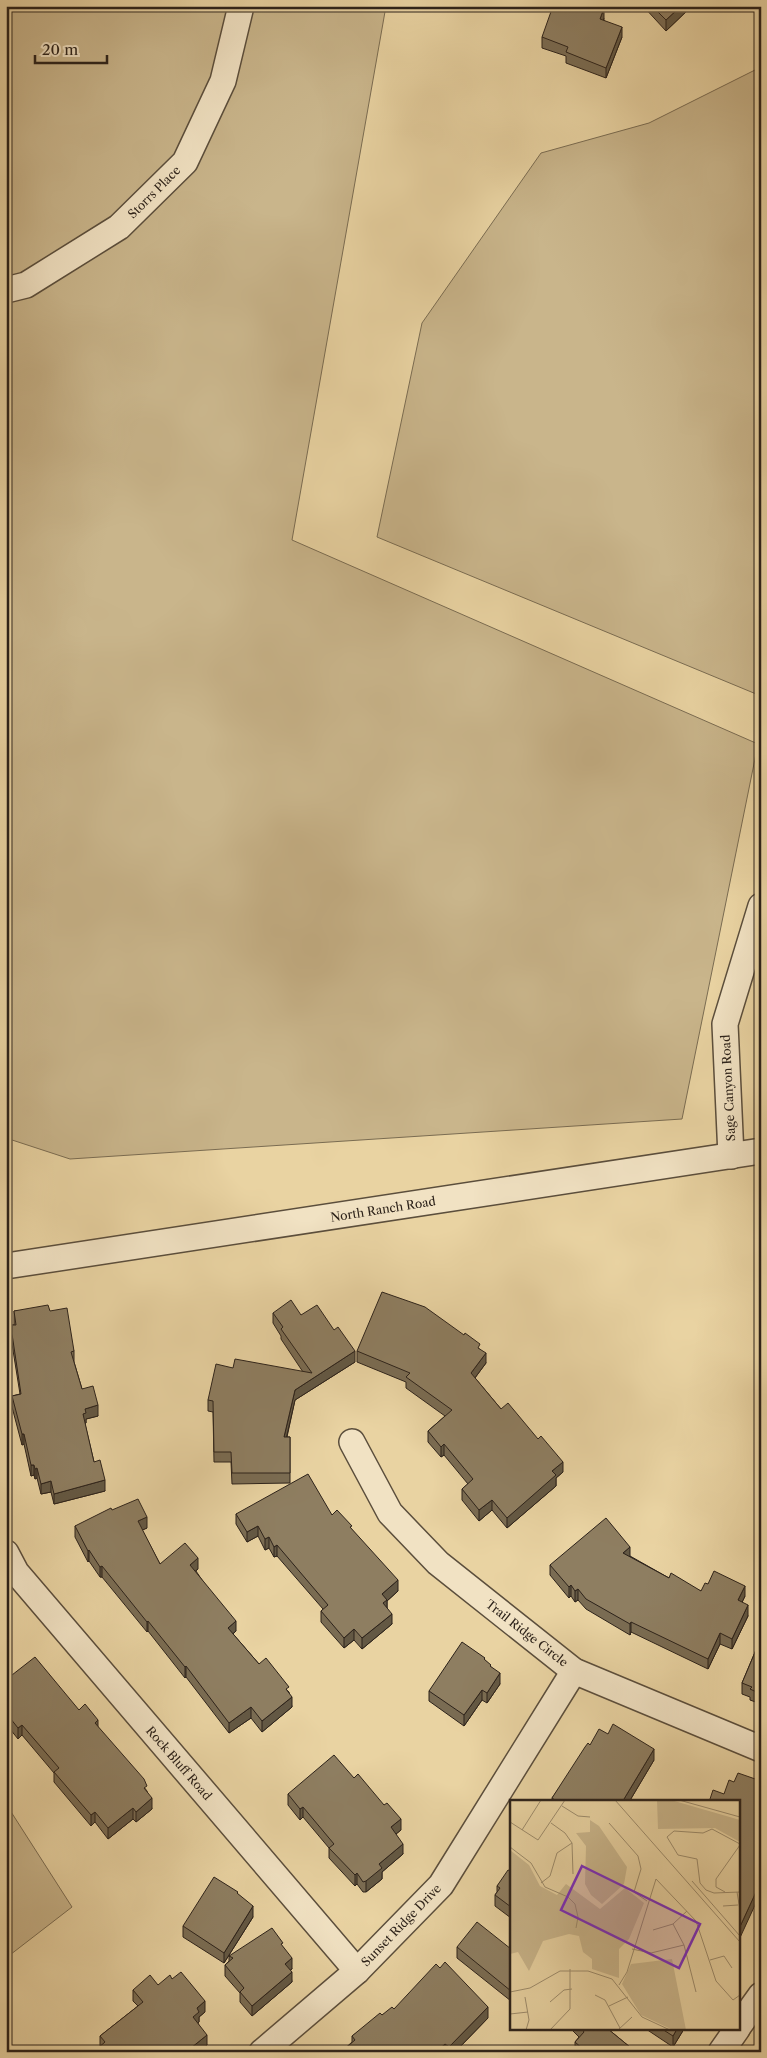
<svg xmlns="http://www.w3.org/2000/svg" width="767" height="2058" font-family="'Libre Caslon Text',serif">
	<rect width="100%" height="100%" fill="#e9d3a2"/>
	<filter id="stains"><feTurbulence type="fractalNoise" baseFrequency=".004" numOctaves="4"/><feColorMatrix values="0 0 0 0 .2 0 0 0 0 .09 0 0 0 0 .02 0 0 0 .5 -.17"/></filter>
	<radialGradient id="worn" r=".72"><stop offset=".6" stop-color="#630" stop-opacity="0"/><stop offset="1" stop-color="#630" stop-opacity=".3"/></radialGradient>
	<g fill="#c9b58b" stroke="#7a6c52">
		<path d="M6 6H386L292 540 758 744 682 1119 70 1159 6 1138Z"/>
		<path d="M761 67V696L377 537 422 323 541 153 649 123Z"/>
		<path d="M6 1804 72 1907 6 1958Z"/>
	</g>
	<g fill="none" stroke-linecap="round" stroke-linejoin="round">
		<g stroke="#5b4e3c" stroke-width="28">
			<g id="minor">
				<path d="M6 290 26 285 119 227 185 162 223 81 241 6"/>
				<path d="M731 1156 725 1024 761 906"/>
				<path d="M6 1266 761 1151"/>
				<path d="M352 1442 390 1513 438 1563 574 1671 761 1749"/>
				<path d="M6 1553 16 1572 357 1971"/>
				<path d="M738 2027 761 1995"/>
				<path d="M262 2052 357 1971 441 1885 574 1671"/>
				<path d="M721 2052 737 2029"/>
			</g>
		</g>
		<use href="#minor" stroke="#f1e2c3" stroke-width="25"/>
	</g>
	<g fill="#7a6c53" stroke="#2c221a">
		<path d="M643 6H692L666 31Z"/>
		<path d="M604 18V20L622 37 606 78 566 63V56L542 48V37Z"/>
		<path d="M14 1311H50L74 1351V1362L82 1389 98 1416 86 1419V1423L85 1424 94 1462 105 1491 54 1504 51 1492 41 1494 37 1478 35 1479 34 1475 31 1476 24 1444 22 1445 12 1407V1396L20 1394 12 1344V1325H14Z"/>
		<path d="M273 1313 301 1315 355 1362 295 1400 287 1437H290V1483L232 1484 231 1462H214L213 1412 208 1411V1400L233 1368 303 1372 281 1339V1336L273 1323Z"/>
		<path d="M480 1349 486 1363 475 1378 501 1409 563 1472 556 1478V1486L507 1528 492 1510 479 1521 462 1500V1489L468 1484 444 1455 441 1457 428 1442V1431L445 1416 406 1388V1382L357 1362V1351Z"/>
		<path d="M236 1514 332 1515 352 1530 398 1591 387 1601V1608L392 1624 362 1649 354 1640 344 1648 321 1622V1611L323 1609 277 1556 274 1557 269 1548 265 1550 258 1536 247 1542 236 1524Z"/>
		<path d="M75 1526 147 1528 142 1530 160 1564 198 1569 196 1571 236 1631 233 1634 259 1664 289 1692 292 1707 262 1732 251 1718 229 1733 186 1677 185 1678 148 1631 147 1632 102 1577H100L89 1561 88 1562 75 1537Z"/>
		<path d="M630 1556 669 1578 701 1591 745 1596 742 1602 748 1616 732 1649 720 1644 708 1669 631 1632 630 1635 586 1609 578 1600 575 1602 571 1596 569 1598 550 1575V1565Z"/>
		<path d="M761 1638V1704L750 1700V1697L742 1694V1683Z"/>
		<path d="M485 1660 491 1667 500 1684 487 1703 482 1700 464 1726 429 1701V1691Z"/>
		<path d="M6 1668 12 1675 79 1710 98 1727 147 1791 152 1809 136 1822 133 1819 108 1839 95 1822 91 1826 54 1782V1773L22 1735 18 1739 6 1724Z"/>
		<path d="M590 1745 654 1760 629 1802H552V1798Z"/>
		<path d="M354 1778 401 1830 396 1834 403 1854 382 1872V1879L366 1892H363L357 1884 355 1886 329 1858V1848L303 1817 300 1820 288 1805V1794Z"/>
		<path d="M511 1871V1918L495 1906V1895L497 1892V1886Z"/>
		<path d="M238 1894 253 1917 224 1963 183 1937V1926Z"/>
		<path d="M283 1947 292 1969 290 1970 292 1982 252 2016 240 2002V1993L225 1976V1965L229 1961V1956Z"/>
		<path d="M457 1947 511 1949V2001L457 1958Z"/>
		<path d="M158 1985 205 2012 199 2017V2022L198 2023 207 2045 98 2051V2048L100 2046V2036L138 2006 133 2001V1990Z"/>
		<path d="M394 2009 488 2018 455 2052H341L352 2042V2036L382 2015Z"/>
		<path d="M571 2029H608L636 2052H575V2042L579 2037Z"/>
		<path d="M646 2029H684L673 2047Z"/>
	</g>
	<g fill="#635844" stroke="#2c221a">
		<path d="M681 6H692L666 31V20Z"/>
		<path d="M604 8V18L600 29V19Z"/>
		<path d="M622 27V37L606 78V68Z"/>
		<path d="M355 1351V1362L295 1400 284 1448V1437L295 1390Z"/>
		<path d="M486 1353V1363L471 1383V1373Z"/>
		<path d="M98 1405V1416L86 1419V1423L83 1424V1414L85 1409Z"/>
		<path d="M22 1434H24V1444L22 1445Z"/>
		<path d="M444 1444V1455L441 1457V1447Z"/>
		<path d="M563 1462V1472L556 1478V1486L507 1528V1518L552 1471Z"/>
		<path d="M31 1465H34V1475L31 1476Z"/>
		<path d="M37 1468V1478L35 1479V1469Z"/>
		<path d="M105 1480V1491L54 1504V1494Z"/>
		<path d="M51 1481V1492L41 1494V1484Z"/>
		<path d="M492 1500V1510L479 1521V1510Z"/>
		<path d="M147 1517V1528L138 1532V1521Z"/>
		<path d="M258 1526V1536L247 1542V1532Z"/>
		<path d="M269 1537V1548L265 1550V1539Z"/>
		<path d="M277 1545V1556L274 1557V1547Z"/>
		<path d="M630 1547V1558L623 1553Z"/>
		<path d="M89 1550V1561L88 1562V1551Z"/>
		<path d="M198 1558V1569L190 1575V1565Z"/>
		<path d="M102 1566V1577H100V1567Z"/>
		<path d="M398 1580V1591L387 1601V1611L383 1614 382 1594Z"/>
		<path d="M571 1585V1596L569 1598V1587Z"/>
		<path d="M745 1586V1596L738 1611V1600Z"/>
		<path d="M578 1589V1600L575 1602V1591Z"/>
		<path d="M748 1605V1616L732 1649V1639Z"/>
		<path d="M392 1614V1624L362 1649V1638Z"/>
		<path d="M148 1621V1631L147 1632V1622Z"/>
		<path d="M236 1621V1631L228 1638V1628Z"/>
		<path d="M631 1622V1632L630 1635V1624Z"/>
		<path d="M354 1629V1640L344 1648V1638Z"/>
		<path d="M720 1633V1644L708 1669V1659Z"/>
		<path d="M186 1666V1677L185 1678V1667Z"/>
		<path d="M500 1673V1684L487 1703V1693Z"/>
		<path d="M482 1690V1700L464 1726V1715Z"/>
		<path d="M292 1697V1707L262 1732V1721Z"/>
		<path d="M251 1707V1718L229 1733V1723Z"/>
		<path d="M98 1720V1731L95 1723Z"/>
		<path d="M22 1725V1735L18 1739V1728Z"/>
		<path d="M654 1749V1760L629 1802 624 1799Z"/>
		<path d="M152 1798V1809L136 1822V1812Z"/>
		<path d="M303 1807V1817L300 1820V1809Z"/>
		<path d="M133 1808V1819L108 1839V1828Z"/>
		<path d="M95 1812V1822L91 1826V1815Z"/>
		<path d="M401 1819V1830L391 1838V1827Z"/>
		<path d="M403 1844V1854L382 1872V1879L366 1892V1881L379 1864Z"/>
		<path d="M357 1873V1884L355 1886V1875Z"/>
		<path d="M761 1881V1892L738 1942V1931Z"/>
		<path d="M253 1906V1917L224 1963V1953Z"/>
		<path d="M292 1958V1969L285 1974V1964Z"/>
		<path d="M292 1972V1982L252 2016V2006Z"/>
		<path d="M205 2001V2012L199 2017V2022L193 2028V2017L197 2008Z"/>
		<path d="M488 2007V2018L455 2052H449V2047Z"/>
		<path d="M677 2029H684L673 2047V2036Z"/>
		<path d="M207 2035V2045L199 2052H186Z"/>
		<path d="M445 2044V2052H436Z"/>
	</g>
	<g fill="#8e7e61" stroke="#2c221a">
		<path d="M553 6H600L604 8 600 19 622 27 606 68 566 52 568 47 542 37Z"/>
		<path d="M652 6H681L666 20Z"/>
		<path d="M382 1292 425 1307 464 1335 465 1333 480 1344 478 1348 486 1353 471 1373 501 1409 508 1403 538 1439 541 1436 563 1462 552 1471 556 1475 507 1518 492 1500 479 1510 462 1489 473 1479 444 1444 441 1447 428 1431 452 1410 406 1377 410 1373 357 1351Z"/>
		<path d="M291 1300 301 1315 317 1305 334 1330 338 1327 355 1351 295 1390 284 1437H290V1473H232L231 1452H214L213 1401 208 1400 216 1364 233 1368 235 1359 312 1373 281 1329 283 1327 273 1313Z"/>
		<path d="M48 1305 50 1311 67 1308 74 1351 71 1352 82 1389 93 1386 98 1405 85 1409 86 1413 83 1414 94 1462 100 1460 105 1480 54 1494 51 1481 41 1484 37 1468 35 1469 34 1465H31L24 1434H22L12 1396 21 1394 12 1334V1325H16L14 1311Z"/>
		<path d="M308 1474 332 1515 337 1510 352 1526 350 1527 398 1580 382 1594 387 1600 383 1603 392 1614 362 1638 354 1629 344 1638 321 1611 328 1605 277 1545 274 1547 269 1537 265 1539 258 1526 247 1532 236 1514Z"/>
		<path d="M138 1499 147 1517 138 1521 160 1564 185 1543 198 1558 190 1565 236 1621 228 1628 259 1664 266 1658 289 1687 286 1689 292 1697 262 1721 251 1707 229 1723 186 1666 185 1667 148 1621 147 1622 102 1566 100 1567 89 1550 88 1551 75 1526 111 1508 112 1510Z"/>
		<path d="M606 1518 630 1547 623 1553 669 1578 671 1573 701 1591 705 1583 708 1584 714 1571 745 1586 738 1600 748 1605 732 1639 720 1633 708 1659 631 1622 630 1624 586 1599 578 1589 575 1591 571 1585 569 1587 550 1565Z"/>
		<path d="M761 1638V1694L750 1689 752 1687 742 1683Z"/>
		<path d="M462 1642 485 1658 484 1659 491 1665 490 1666 500 1673 487 1693 482 1690 464 1715 429 1691Z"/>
		<path d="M35 1657 79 1710 85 1704 98 1720 95 1723 144 1779 147 1786 144 1788 152 1798 136 1812 133 1808 108 1828 95 1812 91 1815 54 1772 59 1768 22 1725 18 1728 6 1713V1668L12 1675Z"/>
		<path d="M613 1724 654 1749 624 1799 628 1802H558L552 1798 585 1747 588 1743 590 1745 599 1729 608 1734Z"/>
		<path d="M334 1755 354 1778 358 1774 384 1805 387 1803 401 1819 391 1827 403 1844 379 1864 382 1868 366 1881 363 1882 357 1873 355 1875 329 1848 334 1844 303 1807 300 1809 288 1794Z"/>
		<path d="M738 1773 761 1781V1881L738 1931V1802H709L713 1790 724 1794 729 1780 734 1782Z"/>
		<path d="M508 1870 511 1871V1907L495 1895 500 1888 497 1886Z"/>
		<path d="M214 1877 238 1892 237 1893 253 1906 224 1953 183 1926Z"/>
		<path d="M477 1922 511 1949V1991L457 1947Z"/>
		<path d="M272 1928 283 1943 281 1944 292 1958 285 1964 292 1972 252 2006 240 1992 244 1988 225 1965 233 1958 229 1956Z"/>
		<path d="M445 1962 488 2007 449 2047 445 2044 436 2052H341L355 2040 352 2036 380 2013 382 2015 392 2007 394 2009 436 1964 440 1968Z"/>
		<path d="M181 1972 205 2001 197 2008 199 2012 193 2017 207 2035 186 2052H97L100 2050 98 2048 105 2042 100 2036 143 2002 133 1990 150 1975 158 1985 170 1975 172 1979Z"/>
		<path d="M582 2029H608L636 2052H582L584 2050 575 2042 584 2032Z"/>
		<path d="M662 2029H677L673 2036Z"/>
	</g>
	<g text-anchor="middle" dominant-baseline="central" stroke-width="4" stroke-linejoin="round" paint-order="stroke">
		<g font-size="12" fill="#2c221a" stroke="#f1e2c3">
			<text transform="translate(154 192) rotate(-45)">Storrs Place</text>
			<text transform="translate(728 1088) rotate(-93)">Sage Canyon Road</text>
			<text transform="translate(383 1209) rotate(-9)">North Ranch Road</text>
			<text transform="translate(527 1633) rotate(38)">Trail Ridge Circle</text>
			<text transform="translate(179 1763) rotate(49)">Rock Bluff Road</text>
			<text transform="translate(401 1925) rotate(-46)">Sunset Ridge Drive</text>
		</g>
	</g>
	<g transform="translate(510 1800)">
		<rect width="230" height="230" fill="#e9d3a2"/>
		<path d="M147 0H161L230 20V42L205 28 148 29ZM80 20 89 26 117 67 114 84 92 104 81 95 75 84 76 46 66 33 80 32ZM0 50 19 65 30 86 47 95 56 84 90 109 115 88 134 103 119 139 109 149V178L82 169V159L73 152 69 136 59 134 33 141 19 171 8 152 0 154ZM162 159 176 230H163L131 215 112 184 121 164Z" fill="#c9b58b"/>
		<path fill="none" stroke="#9d8c6c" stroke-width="1" d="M105 0 230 142M169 0 230 17M52 6 68 16 80 17M0 22 28 40 55 0M41 23 55 33 62 43 63 74M99 23 128 56 131 69 124 92 137 101M12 30 31 0M230 44 202 29 193 33 164 31 157 37 168 55 187 59 190 83 196 90 204 93 230 92M0 47 21 63 35 87 58 97 65 104 68 117 66 128M182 81 230 136M31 83 40 76 47 53 62 43M215 92 206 87V79L230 45M227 92 230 110M213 106 228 105M163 124 174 145 186 192M143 130 163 124 177 111M122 149 141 153 174 145M200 160 214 156 222 168M109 185 117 172 146 79 186 121 206 181 223 200 230 195M0 192 20 188 50 171H78L102 179 132 217 160 230M85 195 95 200 110 228M15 197 19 220 16 230M40 202 54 190 62 189M99 206 118 197M0 214 18 212M40 230 60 209V169M108 230 122 217"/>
		<path fill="#7b2cbf" fill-opacity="0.15" stroke="#7b2cbf" stroke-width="2.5" d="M72 66 190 124 169 168 51 110Z"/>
		<rect width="230" height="230" fill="none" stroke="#2c221a" stroke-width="2.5"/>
	</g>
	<rect width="767" height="2058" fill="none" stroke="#e9d3a2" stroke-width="25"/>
	<rect x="8" y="8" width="752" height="2043" fill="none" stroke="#2c221a" stroke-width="2.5"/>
	<rect x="12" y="12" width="742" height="2033" fill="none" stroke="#2c221a"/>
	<path d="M35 55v8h72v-8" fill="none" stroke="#2c221a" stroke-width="2.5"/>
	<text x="42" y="55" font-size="15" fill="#2c221a" stroke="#f1e2c3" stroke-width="4" paint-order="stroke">20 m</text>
	<rect width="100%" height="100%" filter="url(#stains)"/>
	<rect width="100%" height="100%" fill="url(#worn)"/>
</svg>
